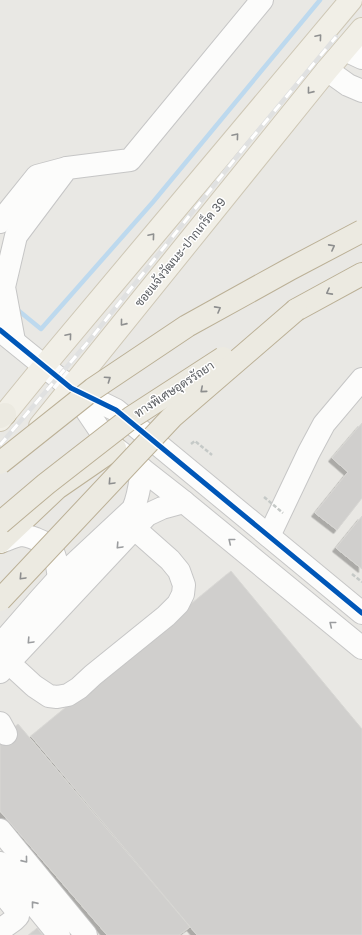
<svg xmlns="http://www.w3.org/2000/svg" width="362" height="935" font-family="'Golos Text',Sarabun,sans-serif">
	<defs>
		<filter id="shadow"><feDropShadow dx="-3.5" dy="3.5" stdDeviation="0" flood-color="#0004"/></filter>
	</defs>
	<rect width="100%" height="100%" fill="#e9e8e4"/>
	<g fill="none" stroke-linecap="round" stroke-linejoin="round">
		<path stroke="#bdd9ee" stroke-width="4.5" d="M19 311 41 329 153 202 320 0"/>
	</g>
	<g fill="#d0cfcd" stroke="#d8d7d4" filter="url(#shadow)">
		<path d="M362 423V498L337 530 315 513 348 472 332 458Z"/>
		<path d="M362 516V569L336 548Z"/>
		<path d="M231 571 362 729V935H197L31 736Z"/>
		<path d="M18 724 190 927 179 935H107L0 811V739Z"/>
		<path d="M37 928 43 935H29Z"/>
	</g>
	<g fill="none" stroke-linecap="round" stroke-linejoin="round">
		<g stroke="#c6c6c6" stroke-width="24">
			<g id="minor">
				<path d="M345 50 362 58"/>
				<path d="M327 70 348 85 362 91"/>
				<path d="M0 222 37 176 67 168"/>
				<path d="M2 332 71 388 116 410 362 613"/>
				<path d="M14 341 4 287 16 236 67 168 130 160 262 0"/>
				<path d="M72 389 101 432 115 448 184 502 362 648"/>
				<path d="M269 536 309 452 324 424 362 379"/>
				<path d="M0 542C6 540 15 536 21 535 25 535 31 537 36 539 56 546 56 559 59 578"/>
				<path d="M0 645 40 599 59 578 133 509C139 496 140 483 142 469"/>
				<path d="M9 663 34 686 49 696 57 697 68 695 79 688 93 675 166 616 178 604 183 594 184 585 179 571 170 560 135 529"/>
				<path d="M0 672 147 515 162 508 184 502"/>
				<path d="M0 723 6 734"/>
				<path d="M0 830 86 935"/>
				<path d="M0 863 59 935"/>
				<path d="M0 890 17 911 18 916 14 920 0 930"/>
			</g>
		</g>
		<g stroke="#cec7b5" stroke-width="24">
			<g id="major">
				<path d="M0 420 44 366 351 0"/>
				<path d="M40 426 327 70 362 29"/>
			</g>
		</g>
		<g stroke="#bbb096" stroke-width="24">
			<g id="highway">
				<path d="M296 310 362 274"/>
				<path d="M0 417 5 414"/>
				<path d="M0 542 57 488 115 448"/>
			</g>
		</g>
		<g stroke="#c5c9c7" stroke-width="2.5" stroke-dasharray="4 2" stroke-linecap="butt">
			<path d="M191 444 195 441 212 455"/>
			<path d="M352 574 362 582"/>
		</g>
		<use href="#minor" stroke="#fcfcfb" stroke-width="22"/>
		<use href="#major" stroke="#f1efe7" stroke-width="22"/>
		<use href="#highway" stroke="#eceae1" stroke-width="22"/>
		<g stroke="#e0e1e1" stroke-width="4.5">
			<path id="rail" d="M0 445 88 342 247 144 336 37"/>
		</g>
		<use href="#rail" stroke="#fff" stroke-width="3" stroke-dasharray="9" stroke-linecap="butt"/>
		<g stroke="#bbb096" stroke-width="24" stroke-linecap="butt">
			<g id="highway-bridge">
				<path d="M0 463 93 389 187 326 290 269 362 231"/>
				<path d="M0 523 46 484 132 417 223 358"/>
				<path d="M0 600 172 417 296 310"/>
			</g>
		</g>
		<path stroke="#c5c9c7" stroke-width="2.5" stroke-dasharray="4 2" stroke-linecap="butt" d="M264 497 283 513"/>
		<use href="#highway-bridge" stroke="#eceae1" stroke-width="22"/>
		<g stroke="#fff" stroke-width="8">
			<path id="cycleway" d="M0 330 71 388 116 410 362 613"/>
		</g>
		<use href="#cycleway" stroke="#0057b8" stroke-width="5"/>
	</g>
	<defs><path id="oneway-chevron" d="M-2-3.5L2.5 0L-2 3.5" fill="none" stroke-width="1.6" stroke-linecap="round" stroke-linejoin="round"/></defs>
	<g stroke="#8f9090">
		<use href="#oneway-chevron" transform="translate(319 37) rotate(-50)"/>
		<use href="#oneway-chevron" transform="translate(310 91) rotate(129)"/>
		<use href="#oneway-chevron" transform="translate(236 136) rotate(-50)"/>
		<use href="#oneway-chevron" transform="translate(152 236) rotate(-50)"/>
		<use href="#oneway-chevron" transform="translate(123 323) rotate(129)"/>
		<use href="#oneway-chevron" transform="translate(69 336) rotate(-50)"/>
	</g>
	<g stroke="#8d8e8e">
		<use href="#oneway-chevron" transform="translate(332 247) rotate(-28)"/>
		<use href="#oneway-chevron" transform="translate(329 292) rotate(152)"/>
		<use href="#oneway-chevron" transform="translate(218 309) rotate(-29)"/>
		<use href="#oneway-chevron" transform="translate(108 379) rotate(-34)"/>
		<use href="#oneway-chevron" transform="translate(203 390) rotate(139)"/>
		<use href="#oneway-chevron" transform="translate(111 482) rotate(133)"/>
		<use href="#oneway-chevron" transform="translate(22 577) rotate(133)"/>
	</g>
	<g stroke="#9b9d9f">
		<use href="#oneway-chevron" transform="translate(231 541) rotate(-141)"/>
		<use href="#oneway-chevron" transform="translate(119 546) rotate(133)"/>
		<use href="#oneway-chevron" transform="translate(332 624) rotate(-141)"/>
		<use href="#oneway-chevron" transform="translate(30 641) rotate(133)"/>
		<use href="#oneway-chevron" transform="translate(25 860) rotate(51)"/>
		<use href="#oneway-chevron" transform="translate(34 904) rotate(-129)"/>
	</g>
	<g text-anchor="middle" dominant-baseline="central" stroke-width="3" stroke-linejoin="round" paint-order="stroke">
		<g font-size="12" fill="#5a5d61" stroke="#fff">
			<text transform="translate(180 252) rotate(-51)">ซอยแจ้งวัฒนะ-ปากเกร็ด 39</text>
			<text transform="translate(174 389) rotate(-33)">ทางพิเศษอุดรรัถยา</text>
		</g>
	</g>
</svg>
